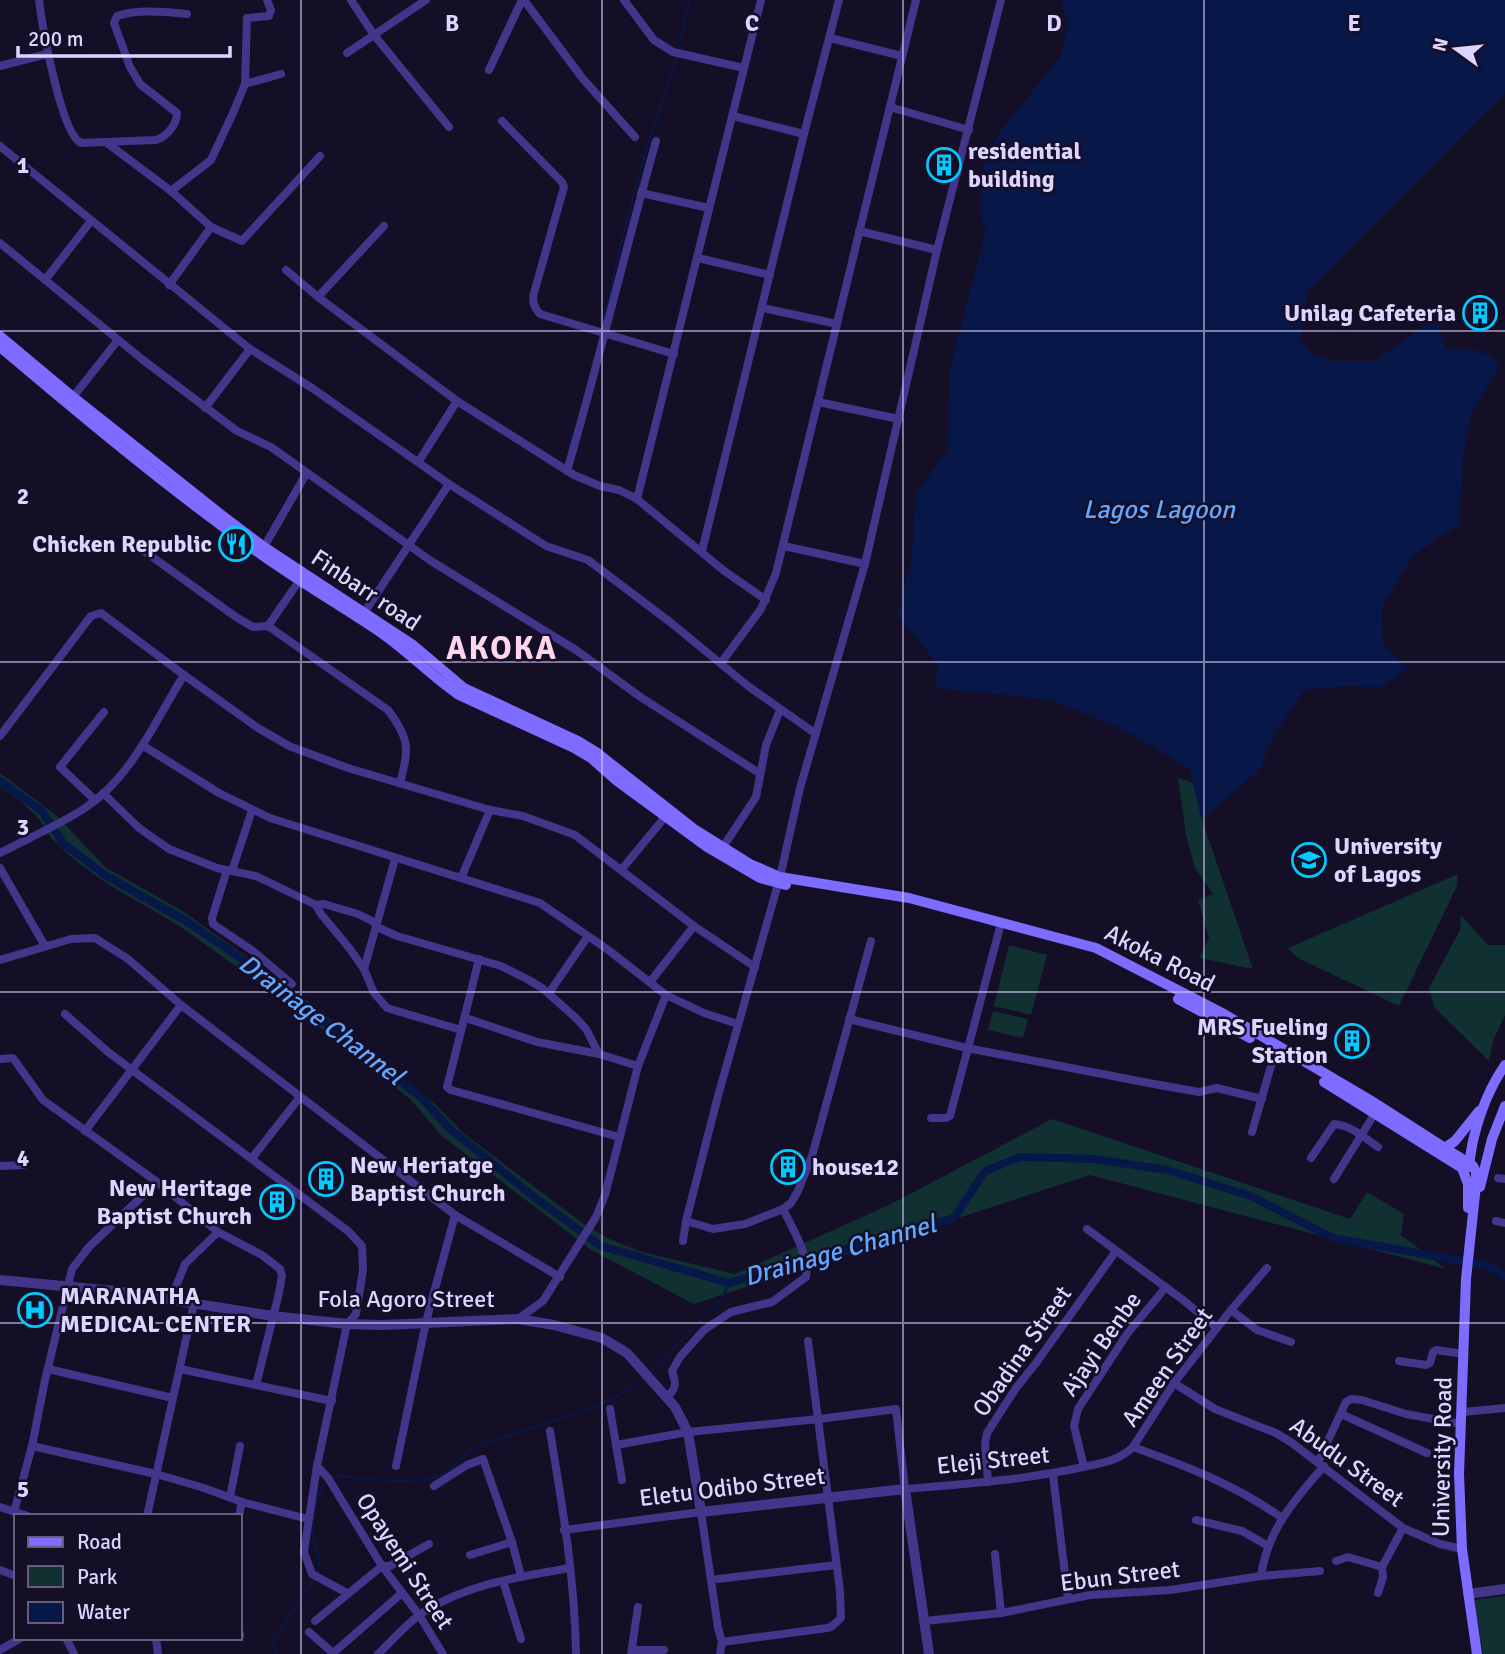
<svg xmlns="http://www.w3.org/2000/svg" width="1505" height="1654" font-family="Signika,sans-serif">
	<rect width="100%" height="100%" fill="#150e27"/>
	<g fill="#103032">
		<path d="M0 773 57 816 105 867 181 910 295 991 435 1104 463 1133 585 1225 607 1238 642 1252 735 1274 889 1205 1052 1119 1350 1219 1367 1192 1404 1214 1401 1235 1446 1269 1090 1175 694 1304 591 1250 564 1229 443 1137 411 1100 308 1018 181 927 106 883 77 862 51 838 39 819 21 801 0 787Z"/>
		<path d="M1178 778 1193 783 1202 820 1253 969 1199 958 1209 938 1198 900 1213 894 1195 868 1186 835Z"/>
		<path d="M1458 874 1457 886 1399 1006 1298 958 1288 948Z"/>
		<path d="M1461 915 1488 945H1505V1015L1493 1041 1489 1061 1434 1007 1429 988 1460 930Z"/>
		<path d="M1009 945 1047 955 1031 1015 994 1006Z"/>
		<path d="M993 1011 1028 1019 1023 1038 988 1030Z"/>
		<path d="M1505 1596V1654H1483L1474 1600Z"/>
	</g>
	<path fill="#071848" d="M1061 0H1505V93L1307 292 1305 320 1300 338 1309 352 1333 361H1375L1426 324 1439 325 1446 348C1465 350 1491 347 1499 367L1472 413 1463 456 1459 525 1415 554 1381 608 1383 645 1408 669 1380 687 1344 686 1304 690 1272 739 1260 769 1202 820 1190 769 1125 731 1052 700 936 688 937 663 897 616 912 558 916 493 947 451 950 368 986 231 979 211 985 158 1000 132 1060 57 1068 23Z"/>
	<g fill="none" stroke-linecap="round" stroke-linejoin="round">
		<g stroke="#071848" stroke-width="2">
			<path d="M679 49 689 0"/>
			<path d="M603 325 623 234 645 154 676 58"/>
			<path d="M568 451 575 429"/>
			<path d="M650 1372 723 1297 729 1283"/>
			<path d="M333 1478 336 1476C368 1478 402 1485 433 1478 452 1475 459 1455 476 1448 526 1425 602 1415 643 1378"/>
			<path d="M316 1574C324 1560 313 1544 313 1529 312 1517 318 1487 328 1481"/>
			<path d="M276 1654 274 1641 313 1579"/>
		</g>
		<path stroke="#071848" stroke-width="8" d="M0 781 42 811 63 843 105 875 186 921 258 970 421 1097 449 1128 534 1197 601 1246 729 1283 954 1218 985 1171 1020 1157 1094 1159 1167 1170 1251 1196 1333 1238 1486 1265 1505 1276"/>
		<g stroke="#413689" stroke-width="8">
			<path d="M39 0C42 25 61 134 81 143L156 140C166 137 177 125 177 113L140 84 130 67 114 23 117 16C139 9 164 12 187 14"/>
			<path d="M351 0 374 35 449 127"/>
			<path d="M524 0 583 79 635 137"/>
			<path d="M624 0 654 40 673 52 744 68"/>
			<path d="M830 38 902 56"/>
			<path d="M347 53 426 0"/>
			<path d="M0 66 47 54"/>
			<path d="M489 70 522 0"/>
			<path d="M245 84 281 74"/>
			<path d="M890 107 969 130"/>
			<path d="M733 116 804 134"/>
			<path d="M502 121 562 182 564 187 534 293C532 302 534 307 540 314L674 354"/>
			<path d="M107 143 171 191 211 227 242 241 320 156"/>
			<path d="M0 146 250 349 312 388 449 484 546 546 588 560 670 622 748 686 816 734"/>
			<path d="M171 191 211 160 233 113 245 84 247 18 269 16 271 10 267 0"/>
			<path d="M641 193 709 208"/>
			<path d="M384 226 318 297 457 401 574 475 600 486 619 490 637 499 723 570 766 600"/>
			<path d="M859 231 937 250"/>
			<path d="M0 243 143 360 237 431 271 447 431 561 576 650 639 696 759 773"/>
			<path d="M698 258 770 275"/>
			<path d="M286 270 318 297"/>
			<path d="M45 280 91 221"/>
			<path d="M169 285 211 227"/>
			<path d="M763 308 837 324"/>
			<path d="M73 397 118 340"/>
			<path d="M818 402 899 419"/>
			<path d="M205 408 250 349"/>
			<path d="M419 461 457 401"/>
			<path d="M567 471C599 361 625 251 656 141"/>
			<path d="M637 499 761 0"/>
			<path d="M130 541 236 617 253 627 268 626 388 710C410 739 409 749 400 783"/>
			<path d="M784 546 865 564"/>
			<path d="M264 547 306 474"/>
			<path d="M702 551 804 134 839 0"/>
			<path d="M364 613 449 484"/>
			<path d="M268 626 299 581"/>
			<path d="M721 663 761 609 776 573 916 0"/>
			<path d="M0 736 91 616 101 613 184 675 258 728 289 746 348 768 490 810 523 816 575 835 694 926 755 967"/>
			<path d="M142 745 219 793 270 818 540 903 607 949 666 995 704 1013 738 1024"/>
			<path d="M103 793 139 828 169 849 217 868 256 876 316 905 321 914 350 949 364 969 374 993 387 1008 461 1030"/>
			<path d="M95 800 60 767 104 712"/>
			<path d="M723 847 756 797 766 745 780 710"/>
			<path d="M0 853C29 838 59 825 85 808 132 777 155 721 184 675"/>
			<path d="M0 868 45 946"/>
			<path d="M622 869 665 817"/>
			<path d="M227 870 212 918 213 924 253 951 292 984"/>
			<path d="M232 871 252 810"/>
			<path d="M461 878 490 810"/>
			<path d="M316 905 324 904 358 914 374 922 377 927 397 936 501 966 527 979 542 988 576 1018 586 1029 599 1054"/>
			<path d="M479 959 447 1087 451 1090 619 1137"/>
			<path d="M0 960 71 939 95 938 128 959 181 1005 455 1215 560 1277"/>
			<path d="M364 969 395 859"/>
			<path d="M650 982 694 926"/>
			<path d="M549 993 588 936"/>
			<path d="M65 1014 108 1052 348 1231 362 1246 363 1270 356 1314 347 1324 317 1466 328 1478 382 1566 419 1615 443 1654"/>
			<path d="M466 1018 537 1042 599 1054 638 1066"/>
			<path d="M849 1019 967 1048 1154 1084 1199 1092 1217 1088 1262 1099"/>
			<path d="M0 1059 13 1058 43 1100 157 1182 218 1232 262 1255 280 1269 282 1276 279 1293 256 1385"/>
			<path d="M931 1118H946L950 1116 1000 927"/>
			<path d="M85 1131 181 1005"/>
			<path d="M1252 1132 1275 1052"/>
			<path d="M252 1158 300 1097"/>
			<path d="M1311 1158 1334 1124C1350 1125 1365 1138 1378 1147"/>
			<path d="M0 1166 24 1165"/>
			<path d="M1498 1178 1505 1179"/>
			<path d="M1334 1179 1375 1113"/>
			<path d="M686 1221 713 1229 745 1224 783 1209 791 1203 798 1191 812 1156 871 941"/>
			<path d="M1496 1221 1505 1223"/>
			<path d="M1087 1229 1183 1300 1217 1328"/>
			<path d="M683 1241 686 1221 718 1096 780 877 800 788 865 564 937 250 1001 0"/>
			<path d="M171 1299 185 1264 218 1232"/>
			<path d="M1231 1310 1257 1330 1291 1342"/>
			<path d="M518 1319 543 1301 596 1217 605 1195 638 1066 666 995"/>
			<path d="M1399 1361 1426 1365 1430 1363 1433 1352 1436 1350 1464 1354"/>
			<path d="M48 1369 173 1398"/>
			<path d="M180 1369 332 1401"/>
			<path d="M1174 1383 1215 1409 1276 1433 1292 1443 1403 1528 1440 1544 1462 1549"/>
			<path d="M667 1397C677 1388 676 1383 672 1371L680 1357 704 1330 731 1312 772 1302 806 1277C810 1256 792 1228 783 1209"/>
			<path d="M610 1409 616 1445 688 1432 819 1419 896 1409 905 1489C965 1484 1024 1480 1083 1467 1103 1463 1118 1461 1133 1447L1174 1383 1231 1310 1267 1268"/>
			<path d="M1463 1412 1505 1408"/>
			<path d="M1341 1414 1427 1453"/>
			<path d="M550 1431C562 1504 575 1579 576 1654"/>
			<path d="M616 1445 622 1480"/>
			<path d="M32 1446 156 1474 204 1488 242 1502 308 1519"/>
			<path d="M1133 1447C1186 1466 1236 1485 1282 1518"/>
			<path d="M1318 1462 1346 1402 1351 1399 1362 1400 1406 1414 1461 1424"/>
			<path d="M317 1466 304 1552 312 1574 347 1593"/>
			<path d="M396 1466 426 1322 455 1215"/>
			<path d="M1084 1467 1074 1426 1078 1409 1127 1334 1166 1287"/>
			<path d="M1053 1475 1068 1599"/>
			<path d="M988 1482 985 1444 987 1433 1016 1388 1036 1363 1116 1251"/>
			<path d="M434 1486 467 1465 483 1459 512 1542"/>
			<path d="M230 1497 240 1446"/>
			<path d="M0 1507 28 1516"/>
			<path d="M14 1512 32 1446 45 1380 72 1269 89 1247 157 1182"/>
			<path d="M147 1516 194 1303"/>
			<path d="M239 1516 242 1502"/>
			<path d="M1196 1520 1242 1531 1268 1546"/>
			<path d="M564 1530 701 1512 718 1628 722 1642 720 1654"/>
			<path d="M995 1554 1001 1613"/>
			<path d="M470 1555 512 1542 521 1576"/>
			<path d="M1336 1561 1348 1557 1382 1567 1403 1528"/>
			<path d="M0 1570 16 1576"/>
			<path d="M1261 1576C1267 1531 1295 1499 1324 1466"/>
			<path d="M718 1579 836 1565"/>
			<path d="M503 1581 521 1639"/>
			<path d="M1378 1593 1383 1577 1382 1567"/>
			<path d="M315 1621 382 1566H390L429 1544"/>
			<path d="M925 1621 1001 1613 1090 1595 1170 1590 1261 1576 1320 1571"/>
			<path d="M309 1632 334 1654"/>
			<path d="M240 1634V1636"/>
			<path d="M66 1638 74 1654"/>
			<path d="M156 1638 158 1654"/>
			<path d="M722 1642 827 1628 831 1627 841 1618 840 1591 808 1341"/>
			<path d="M0 1650 21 1638"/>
			<path d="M632 1650H664"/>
			<path d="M332 1654 402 1593"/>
			<path d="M378 1654C392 1641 406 1624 422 1613 467 1584 518 1577 570 1568"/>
			<path d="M631 1654 638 1607"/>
		</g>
		<g stroke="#413689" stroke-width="10">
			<path d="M0 1280 115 1291 273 1316 347 1324 383 1325 518 1319 554 1325 602 1338 627 1353 675 1407 688 1432 701 1512 905 1489 929 1654"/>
			<path d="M1468 1594 1505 1589"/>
		</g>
		<g stroke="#7e6bff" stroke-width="10">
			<path d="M0 336 73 397 219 513 264 547 413 645 464 688 578 741 596 752 694 829 750 864 780 877 909 898 1096 948 1224 1014 1370 1100 1473 1166 1476 1172V1185L1466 1279 1459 1474 1462 1549 1477 1654"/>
			<path d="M0 347C84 418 169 489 259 553 298 581 340 605 380 632 408 651 431 676 459 695L574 748 591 758 617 781 707 847 760 878 786 885"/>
			<path d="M1178 999 1250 1038"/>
			<path d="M1324 1082 1462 1168 1468 1184V1208"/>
			<path d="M1446 1147 1455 1141 1479 1111"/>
			<path d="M1469 1167C1472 1133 1485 1094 1505 1065"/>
			<path d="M1480 1187 1492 1139 1505 1106"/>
		</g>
	</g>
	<path fill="none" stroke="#ddd4ff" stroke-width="2" stroke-opacity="0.55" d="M301 0V1654M602 0V1654M903 0V1654M1204 0V1654M0 331H1505M0 662H1505M0 992H1505M0 1323H1505"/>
	<defs>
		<g id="building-ring" transform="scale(1.75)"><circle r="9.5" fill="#150e27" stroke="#0cf" stroke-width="1.5"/><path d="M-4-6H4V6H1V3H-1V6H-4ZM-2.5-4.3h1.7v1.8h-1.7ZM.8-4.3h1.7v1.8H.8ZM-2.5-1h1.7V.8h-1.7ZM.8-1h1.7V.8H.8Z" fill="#0cf"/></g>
		<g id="restaurant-ring" transform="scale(1.75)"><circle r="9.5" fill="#150e27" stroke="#0cf" stroke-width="1.5"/><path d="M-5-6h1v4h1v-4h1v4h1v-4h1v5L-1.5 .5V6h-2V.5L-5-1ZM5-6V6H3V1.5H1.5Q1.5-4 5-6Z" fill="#0cf"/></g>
		<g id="university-ring" transform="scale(1.75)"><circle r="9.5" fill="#150e27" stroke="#0cf" stroke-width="1.5"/><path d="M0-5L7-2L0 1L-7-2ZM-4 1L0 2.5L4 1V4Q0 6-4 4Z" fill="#0cf"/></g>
		<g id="hospital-ring" transform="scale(1.75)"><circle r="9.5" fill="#150e27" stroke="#0cf" stroke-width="1.5"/><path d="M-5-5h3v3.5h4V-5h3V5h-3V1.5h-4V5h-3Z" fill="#0cf"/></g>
	</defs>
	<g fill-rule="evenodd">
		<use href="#building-ring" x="944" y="165"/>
		<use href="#building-ring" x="1480" y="313"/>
		<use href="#restaurant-ring" x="236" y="544"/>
		<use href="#university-ring" x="1309" y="860"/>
		<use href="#building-ring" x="1352" y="1041"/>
		<use href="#building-ring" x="788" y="1167"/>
		<use href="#building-ring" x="326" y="1179"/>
		<use href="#building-ring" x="277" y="1202"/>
		<use href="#hospital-ring" x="35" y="1310"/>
	</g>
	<g text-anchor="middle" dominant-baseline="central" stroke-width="5" stroke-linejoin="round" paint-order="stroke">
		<g font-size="24" font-weight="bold" fill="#ddd4ff" stroke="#150e27" text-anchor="start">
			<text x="968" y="151">residential<tspan x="968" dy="28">building</tspan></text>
			<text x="1456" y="313" text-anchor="end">Unilag Cafeteria</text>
			<text x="212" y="544" text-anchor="end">Chicken Republic</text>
			<text x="1334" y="846">University<tspan x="1334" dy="28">of Lagos</tspan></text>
			<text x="1328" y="1027" text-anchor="end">MRS Fueling<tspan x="1328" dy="28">Station</tspan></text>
			<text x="350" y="1165">New Heriatge<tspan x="350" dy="28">Baptist Church</tspan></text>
			<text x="812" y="1167">house12</text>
			<text x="252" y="1188" text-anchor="end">New Heritage<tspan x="252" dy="28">Baptist Church</tspan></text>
			<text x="60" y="1296">MARANATHA<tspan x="60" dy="28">MEDICAL CENTER</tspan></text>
		</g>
		<g font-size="24" fill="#ddd4ff" stroke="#150e27">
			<text transform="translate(366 590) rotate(34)">Finbarr road</text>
			<text transform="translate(1160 958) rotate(27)">Akoka Road</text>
			<text x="406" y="1299">Fola Agoro Street</text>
			<text transform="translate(1101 1344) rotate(-55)">Ajayi Benbe</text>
			<text transform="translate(1022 1351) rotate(-55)">Obadina Street</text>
			<text transform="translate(1167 1367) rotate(-55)">Ameen Street</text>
			<text transform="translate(1442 1457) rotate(-89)">University Road</text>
			<text transform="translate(993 1460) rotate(-6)">Eleji Street</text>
			<text transform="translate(1347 1462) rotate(36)">Abudu Street</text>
			<text transform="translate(732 1487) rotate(-7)">Eletu Odibo Street</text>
			<text transform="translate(405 1561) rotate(57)">Opayemi Street</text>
			<text transform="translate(1120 1576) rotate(-7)">Ebun Street</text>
		</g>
		<g font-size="26" font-style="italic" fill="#62a7ff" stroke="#150e27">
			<text x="1159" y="510">Lagos Lagoon</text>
			<text transform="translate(321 1020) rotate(37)">Drainage Channel</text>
			<text transform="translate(840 1251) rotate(-16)">Drainage Channel</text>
		</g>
		<g font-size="32" font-weight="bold" letter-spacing="2" fill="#ffd6ec" stroke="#150e27">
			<text x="502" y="648">AKOKA</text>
		</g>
	</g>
	<g font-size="23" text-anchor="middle" font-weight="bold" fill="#ddd4ff" stroke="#150e27" stroke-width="5" stroke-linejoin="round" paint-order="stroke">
		<text x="452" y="31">B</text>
		<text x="752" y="31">C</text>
		<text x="1054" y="31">D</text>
		<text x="1354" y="31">E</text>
		<text x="23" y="173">1</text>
		<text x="23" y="504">2</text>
		<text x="23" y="835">3</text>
		<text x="23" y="1166">4</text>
		<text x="23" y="1497">5</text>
	</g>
	<rect x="14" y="1514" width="228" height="126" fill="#150e27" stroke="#655d7d" stroke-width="2"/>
	<rect x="28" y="1537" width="35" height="10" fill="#7e6bff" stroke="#655d7d" stroke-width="2"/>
	<text x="77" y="1549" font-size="21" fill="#ddd4ff">Road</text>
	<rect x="28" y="1566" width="35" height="21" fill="#103032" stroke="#655d7d" stroke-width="2"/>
	<text x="77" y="1584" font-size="21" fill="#ddd4ff">Park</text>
	<rect x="28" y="1602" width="35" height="21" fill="#071848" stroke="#655d7d" stroke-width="2"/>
	<text x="77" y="1619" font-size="21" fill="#ddd4ff">Water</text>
	<g transform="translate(1456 49) rotate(285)" stroke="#150e27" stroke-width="5" paint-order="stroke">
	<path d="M0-5L12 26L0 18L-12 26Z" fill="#ddd4ff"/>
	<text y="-10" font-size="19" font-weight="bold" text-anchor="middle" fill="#ddd4ff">N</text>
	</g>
	<path d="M18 46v10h212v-10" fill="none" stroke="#ddd4ff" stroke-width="3.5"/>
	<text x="28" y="46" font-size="21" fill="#ddd4ff" stroke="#150e27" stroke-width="5" paint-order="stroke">200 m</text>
</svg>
